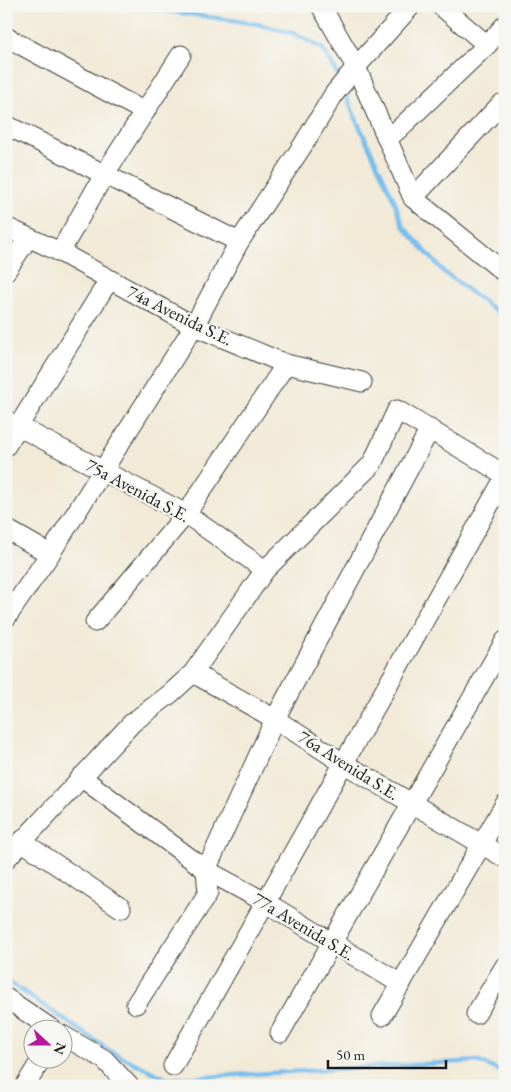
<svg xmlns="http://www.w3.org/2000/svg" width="511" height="1092" font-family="'EB Garamond',serif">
	<rect width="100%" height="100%" fill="#f6f6f2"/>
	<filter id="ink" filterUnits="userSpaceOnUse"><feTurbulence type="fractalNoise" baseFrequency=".02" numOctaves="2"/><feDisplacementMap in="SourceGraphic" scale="10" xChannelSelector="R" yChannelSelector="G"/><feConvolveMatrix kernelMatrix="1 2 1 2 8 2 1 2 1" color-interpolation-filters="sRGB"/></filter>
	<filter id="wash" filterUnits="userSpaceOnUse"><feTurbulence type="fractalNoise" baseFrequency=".0096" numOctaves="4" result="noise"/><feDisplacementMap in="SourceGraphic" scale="20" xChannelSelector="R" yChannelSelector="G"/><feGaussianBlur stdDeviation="1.12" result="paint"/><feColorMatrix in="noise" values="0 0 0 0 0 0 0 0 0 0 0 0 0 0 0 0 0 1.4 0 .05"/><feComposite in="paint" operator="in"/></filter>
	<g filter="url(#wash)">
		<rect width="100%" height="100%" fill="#f2ead7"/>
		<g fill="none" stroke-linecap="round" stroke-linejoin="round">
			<g stroke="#76beee" stroke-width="4.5">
				<path d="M148 6 154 9 257 24 293 33 322 48 340 78"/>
				<path d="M344 90 356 119 394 200 403 226 444 272 505 318"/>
				<path d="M6 980 112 1052 167 1079 477 1061 505 1073"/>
			</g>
		</g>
	</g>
	<g filter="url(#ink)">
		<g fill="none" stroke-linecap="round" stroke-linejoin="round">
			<g stroke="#3c3b38" stroke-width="21">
				<g id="minor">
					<path d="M321 6 356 67 413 198 505 273"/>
					<path d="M441 6 487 45"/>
					<path d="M6 37 145 112"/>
					<path d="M6 125 239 242"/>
					<path d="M387 139 400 128 487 45 505 25"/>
					<path d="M413 198 501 104"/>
					<path d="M6 227 60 252 194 326 286 364 362 382"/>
					<path d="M60 252 104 175 181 55"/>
					<path d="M6 271 28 238"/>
					<path d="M6 420 186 514 265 570"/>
					<path d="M6 446 109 280"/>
					<path d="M6 529 50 554"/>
					<path d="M6 618 50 554 194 326 239 242 303 145 334 94 356 67 411 6"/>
					<path d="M95 622 186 514 286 364"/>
					<path d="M193 673 275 719 343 763 505 858"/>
					<path d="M81 777 206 870 265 902 401 984"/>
					<path d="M21 841 121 908"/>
					<path d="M6 859 132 723 170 694 193 673 265 570 372 464 397 410 505 475"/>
					<path d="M6 998 53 1030"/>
					<path d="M136 1004 208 893 206 870 275 719 430 429"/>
					<path d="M476 1014 505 966"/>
					<path d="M382 1016 505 804"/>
					<path d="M280 1033 505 641"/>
					<path d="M62 1035 104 1059 129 1086"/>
					<path d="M173 1066 505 477"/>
					<path d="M25 1086 41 1060"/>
				</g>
			</g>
			<use href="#minor" stroke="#fff" stroke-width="19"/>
		</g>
	</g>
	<g text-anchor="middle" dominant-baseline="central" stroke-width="4.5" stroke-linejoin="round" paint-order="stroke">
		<g font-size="18" fill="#1c1c1c" stroke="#f6f6f2">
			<text transform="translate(180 315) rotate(26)">74a Avenida S.E.</text>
			<text transform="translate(138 490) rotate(28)">75a Avenida S.E.</text>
			<text transform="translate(349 765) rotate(32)">76a Avenida S.E.</text>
			<text transform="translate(304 926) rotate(31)">77a Avenida S.E.</text>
		</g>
	</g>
	<rect width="511" height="1092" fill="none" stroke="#f6f6f2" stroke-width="25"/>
	<g transform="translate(48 1044) rotate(111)"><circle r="24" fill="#f6f6f2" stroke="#9f9f9c"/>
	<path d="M0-4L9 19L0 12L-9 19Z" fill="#b5179e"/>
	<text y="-8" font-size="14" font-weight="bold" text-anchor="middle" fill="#1c1c1c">N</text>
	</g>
	<path d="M328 1060v8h118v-8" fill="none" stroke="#1c1c1c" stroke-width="2.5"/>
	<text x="336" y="1060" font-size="15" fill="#1c1c1c" stroke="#f6f6f2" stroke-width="4" paint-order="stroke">50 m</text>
</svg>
